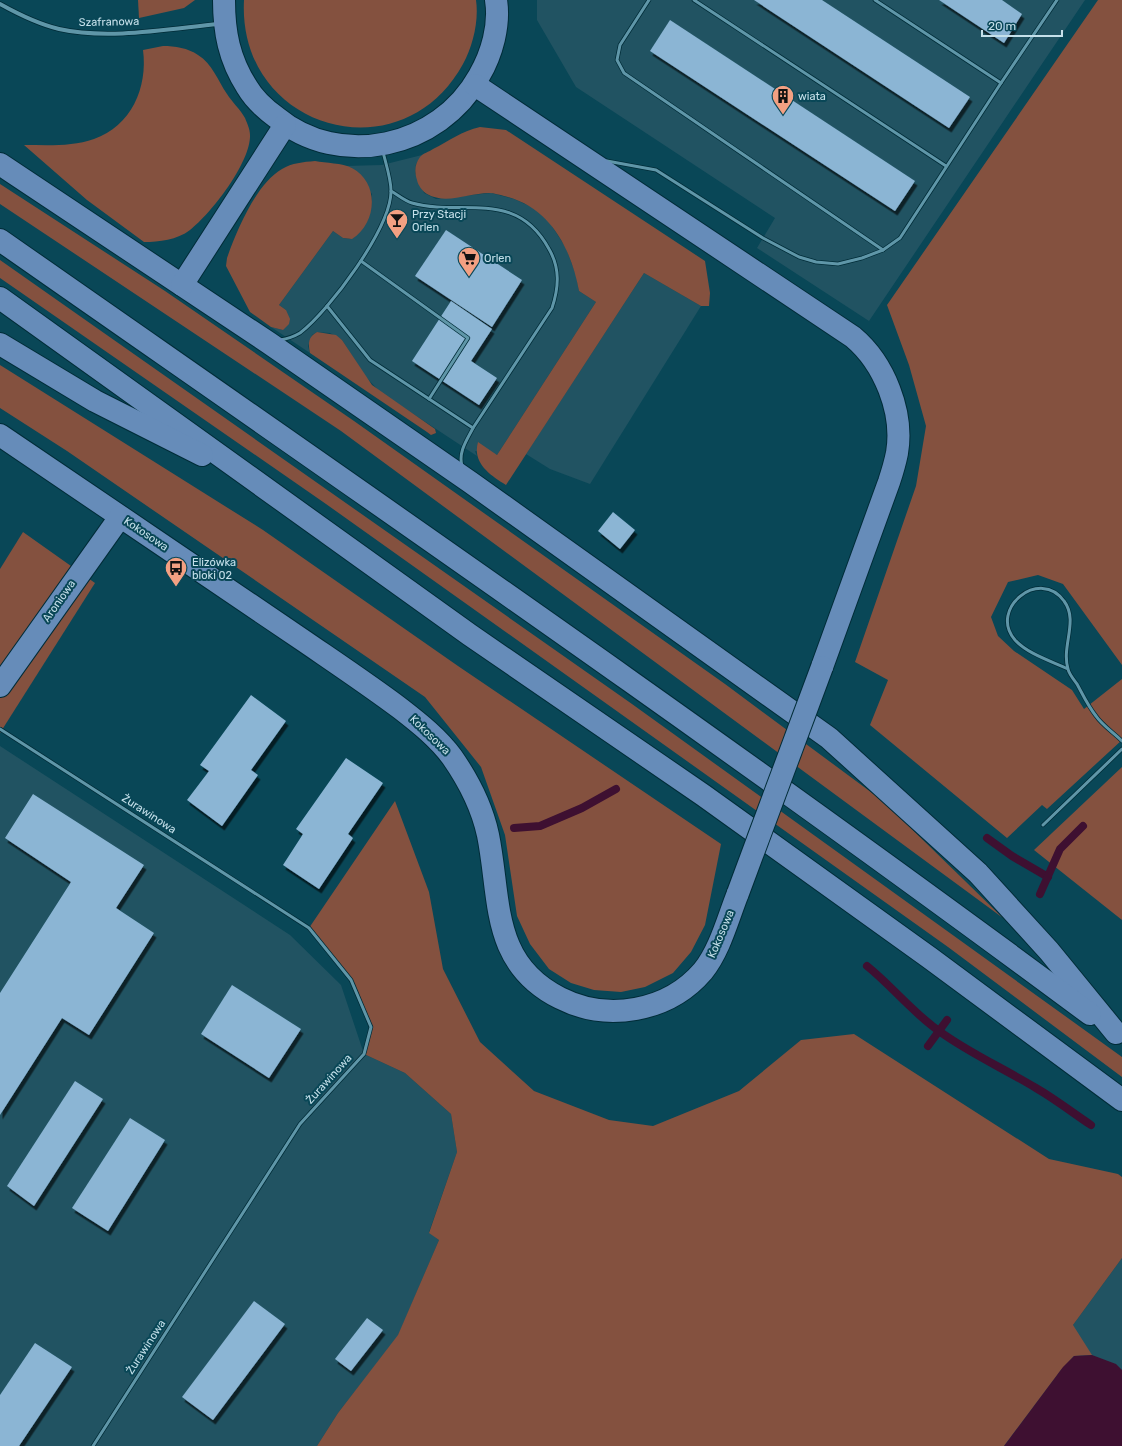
<svg xmlns="http://www.w3.org/2000/svg" width="1122" height="1446" font-family="Rubik,sans-serif">
	<defs>
		<filter id="shadow"><feDropShadow dx="2.5" dy="4.5" stdDeviation="0" flood-color="#0009"/></filter>
	</defs>
	<rect width="100%" height="100%" fill="#094757"/>
	<g fill="#215362">
		<path d="M537 0H1085L869 321 757 248 775 218 576 87 537 20Z"/>
		<path d="M422 155 416 164 415 173 424 193 436 199 491 193 514 199 536 209 550 223 566 248 576 275 579 291 596 302 497 455 475 451 477 456 380 392 366 377 342 340 330 333 317 332 312 335 308 346 310 353 271 327 283 330 286 310 279 305 333 231 343 238 349 239 354 237 371 210 372 194 352 168 345 166 382 165Z"/>
		<path d="M644 273 701 306 590 484 550 469 526 454Z"/>
		<path d="M0 746 290 935 341 985 364 1054 405 1073 451 1114 457 1152 429 1232 439 1240 398 1336 338 1413 317 1446H0Z"/>
		<path d="M1122 1258V1446H982L1073 1325Z"/>
	</g>
	<g fill="#84513f">
		<path d="M138 0H195L184 8 139 18Z"/>
		<path d="M244 0H476C479 21 473 46 463 64 401 177 237 129 244 0Z"/>
		<path d="M1098 0H1122V665L1063 584 1038 575 1008 582 991 617 998 636 1014 651 1072 690 1084 709 1122 679V740L1047 809 1042 805 1007 838 870 725 888 680 855 662 916 486 926 426 909 365 887 305Z"/>
		<path d="M163 46C175 46 188 48 198 55 212 63 218 81 227 94 232 102 240 109 245 118 247 123 250 129 250 135 251 162 211 214 190 230 177 240 159 242 144 242L87 200 24 145C46 145 72 147 94 139 131 126 148 88 143 50Z"/>
		<path d="M480 127 506 130 705 261 710 293 709 306H701L644 273 506 485C490 475 472 463 478 442L497 455 596 302 579 291C571 248 550 207 504 196 500 195 494 193 489 193 469 193 446 205 427 194 422 191 418 185 417 180 414 171 415 164 420 157 423 153 429 152 433 149 449 141 462 131 480 127Z"/>
		<path d="M315 161C326 163 342 163 352 168 380 183 377 223 352 239L343 238 333 231 279 305 286 310 290 319 289 324 283 330 271 327 250 312 226 266 227 258C237 230 256 184 282 169 292 163 303 162 315 161Z"/>
		<path d="M0 184 165 291 354 421 725 684 883 801 1003 918 341 431 0 204Z"/>
		<path d="M0 260 632 704 1122 1057V1077L948 947 326 504 0 278Z"/>
		<path d="M317 332 336 335 342 340 372 385 435 429 436 433 431 435 427 432 310 353C308 343 308 337 317 332Z"/>
		<path d="M0 365 263 530 458 666 721 844 705 925 691 952 673 973 645 987 621 992 594 990 571 983 549 969 530 944 517 916 505 835 481 767 425 697 67 451 0 408Z"/>
		<path d="M23 532 95 583 0 733V569Z"/>
		<path d="M1122 767V920L1034 850Z"/>
		<path d="M395 801 429 892 443 969 480 1042 534 1091 609 1120 653 1126 739 1091 801 1040 854 1034 1049 1159 1118 1174 1122 1177V1258L1073 1325 1092 1355 1074 1356 1061 1370 1004 1446H317L338 1413 398 1335 439 1240 429 1233 457 1152 451 1114 405 1073 364 1054 371 1027 351 980 309 928Z"/>
	</g>
	<path fill="#3e1031" d="M1092 1355 1116 1364 1122 1370V1446H1004L1063 1367 1074 1356Z"/>
	<g fill="none" stroke-linecap="round" stroke-linejoin="round">
		<g stroke="#3e1031" stroke-width="8">
			<path d="M514 828 540 826 582 808 616 789"/>
			<path d="M987 838 1012 856 1048 877"/>
			<path d="M1040 894 1060 849 1083 826"/>
			<path d="M867 966C892 986 912 1012 939 1031 969 1053 1003 1068 1036 1088 1055 1099 1073 1113 1091 1125"/>
			<path d="M928 1046 947 1020"/>
		</g>
	</g>
	<g fill="#8bb5d4" filter="url(#shadow)">
		<path d="M754 0H822L970 97 949 128Z"/>
		<path d="M939 0H1002L1022 14 1004 43Z"/>
		<path d="M670 20 915 181 895 211 650 51Z"/>
		<path d="M446 230 522 280 492 327 415 276Z"/>
		<path d="M451 301 492 329 471 361 497 378 479 405 412 361Z"/>
		<path d="M613 512 635 530 620 549 598 531Z"/>
		<path d="M251 695 286 721 251 770 258 775 222 826 187 800 209 771 200 765Z"/>
		<path d="M346 758 383 783 348 834 353 838 319 889 283 865 303 834 296 829Z"/>
		<path d="M33 794 144 865 116 908 154 933 89 1035 62 1018 0 1115V993L71 882 5 838Z"/>
		<path d="M232 985 301 1029 269 1078 201 1034Z"/>
		<path d="M75 1081 103 1099 34 1206 7 1186Z"/>
		<path d="M130 1118 165 1140 108 1231 72 1208Z"/>
		<path d="M254 1301 285 1324 213 1420 182 1397Z"/>
		<path d="M367 1318 383 1330 351 1371 335 1359Z"/>
		<path d="M35 1343 72 1367 19 1446H0V1395Z"/>
	</g>
	<g fill="none" stroke-linecap="round" stroke-linejoin="round">
		<g stroke="#002c38" stroke-width="4.5">
			<g id="lane">
				<path d="M649 0 620 45 617 60 624 73 883 250 900 238 1001 83 1057 0"/>
				<path d="M694 0 946 166"/>
				<path d="M875 0 1001 83"/>
				<path d="M607 161 656 170 763 238 799 257 816 262 838 264 862 258 883 250"/>
				<path d="M391 191C398 195 405 201 412 203 463 217 516 188 549 249 560 268 559 287 552 308L473 428C467 440 458 452 462 466"/>
				<path d="M361 261 468 338 429 399"/>
				<path d="M327 306 370 360 473 428"/>
				<path d="M280 340C286 339 295 336 300 333 329 311 391 228 391 191 391 179 386 164 383 152"/>
				<path d="M1068 669C1051 661 1028 654 1015 640 988 609 1040 567 1064 601 1079 621 1061 646 1068 669 1069 674 1074 680 1077 684 1083 695 1088 706 1096 716 1102 725 1114 733 1122 741"/>
				<path d="M0 729 309 928 351 980 371 1027 364 1054 300 1124 93 1446"/>
				<path d="M1043 825 1122 749"/>
			</g>
		</g>
		<g stroke="#002c38" stroke-width="5.5">
			<path id="street" d="M0 4C18 14 38 24 59 29 108 40 168 29 218 24"/>
		</g>
		<g stroke="#002c38" stroke-width="24">
			<g id="secondary">
				<path d="M224 0C224 32 229 59 247 87 254 99 265 109 276 117 340 170 439 148 479 76 492 54 500 25 496 0"/>
				<path d="M475 85 853 337C884 363 904 412 897 453 895 463 892 473 889 482L822 667"/>
				<path d="M0 164 269 343 470 482 829 738 978 873 1049 951 1116 1033"/>
				<path d="M0 240C365 495 732 748 1090 1014"/>
				<path d="M182 285 285 125"/>
				<path d="M0 298 470 635 703 795 930 958 1122 1100"/>
				<path d="M0 344 95 401 202 455"/>
				<path d="M0 435C101 504 203 572 304 641 336 663 369 685 401 709 419 723 438 738 452 757 468 780 482 807 488 835 501 899 490 963 560 998 607 1022 668 1012 703 971 720 950 728 918 738 893"/>
				<path d="M0 686 120 517"/>
			</g>
		</g>
		<use href="#lane" stroke="#5f96a8" stroke-width="3"/>
		<use href="#street" stroke="#5f96a8" stroke-width="4"/>
		<use href="#secondary" stroke="#668cb9" stroke-width="22"/>
		<g stroke="#002c38" stroke-width="24" stroke-linecap="butt">
			<path id="secondary-bridge" d="M738 893 822 667"/>
		</g>
		<use href="#secondary-bridge" stroke="#668cb9" stroke-width="22"/>
	</g>
	<defs>
		<g id="building-pin" transform="scale(1.15)"><path d="M0 17L-7.5 6A9.5 9.5 0 1 1 7.5 6Z" fill="#f3a082" stroke="#094757"/><path d="M-4-6H4V6H1V3H-1V6H-4ZM-2.5-4.3h1.7v1.8h-1.7ZM.8-4.3h1.7v1.8H.8ZM-2.5-1h1.7V.8h-1.7ZM.8-1h1.7V.8H.8Z" fill="#111"/></g>
		<g id="bar-pin" transform="scale(1.15)"><path d="M0 17L-7.5 6A9.5 9.5 0 1 1 7.5 6Z" fill="#f3a082" stroke="#094757"/><path d="M-6-5H6L.8 .8V4.5H3.5V6h-7V4.5H-.8V.8Z" fill="#111"/></g>
		<g id="supermarket-pin" transform="scale(1.15)"><path d="M0 17L-7.5 6A9.5 9.5 0 1 1 7.5 6Z" fill="#f3a082" stroke="#094757"/><path d="M-6-5.5h2.5l.6 2H6L4.5 2H-2.5L-4.4-4H-6ZM-1.5 3.2a1.3 1.3 0 1 0 .1 0ZM3 3.2a1.3 1.3 0 1 0 .1 0Z" fill="#111"/></g>
		<g id="bus-pin" transform="scale(1.15)"><path d="M0 17L-7.5 6A9.5 9.5 0 1 1 7.5 6Z" fill="#f3a082" stroke="#094757"/><path d="M-5-6H5V4H4V6H2V4H-2V6H-4V4H-5ZM-3.5-4V0h7V-4ZM-3.5 1.2v1.5H-2V1.2ZM2 1.2v1.5H3.5V1.2Z" fill="#111"/></g>
	</defs>
	<g fill-rule="evenodd">
		<use href="#building-pin" x="783" y="96"/>
		<use href="#bar-pin" x="397" y="220"/>
		<use href="#supermarket-pin" x="469" y="258"/>
		<use href="#bus-pin" x="176" y="568"/>
	</g>
	<g text-anchor="middle" dominant-baseline="central" stroke-width="4" stroke-linejoin="round" paint-order="stroke">
		<g font-size="11" fill="#c5e0ea" stroke="#094757">
			<text transform="translate(109 22) rotate(-1)">Szafranowa</text>
			<text transform="translate(146 534) rotate(34)">Kokosowa</text>
			<text transform="translate(59 601) rotate(-55)">Aroniowa</text>
			<text transform="translate(430 735) rotate(44)">Kokosowa</text>
			<text transform="translate(149 814) rotate(33)">Żurawinowa</text>
			<text transform="translate(721 934) rotate(-67)">Kokosowa</text>
			<text transform="translate(329 1079) rotate(-48)">Żurawinowa</text>
			<text transform="translate(146 1347) rotate(-57)">Żurawinowa</text>
		</g>
		<g font-size="11" fill="#c5e0ea" stroke="#094757" text-anchor="start">
			<text x="798" y="96">wiata</text>
			<text x="412" y="214">Przy Stacji<tspan x="412" dy="13">Orlen</tspan></text>
			<text x="484" y="258">Orlen</text>
			<text x="192" y="562">Elizówka<tspan x="192" dy="13">bloki 02</tspan></text>
		</g>
	</g>
	<path d="M982 30v6h80v-6" fill="none" stroke="#c5e0ea" stroke-width="2"/>
	<text x="988" y="30" font-size="12" fill="#c5e0ea" stroke="#094757" stroke-width="3" paint-order="stroke">20 m</text>
</svg>
